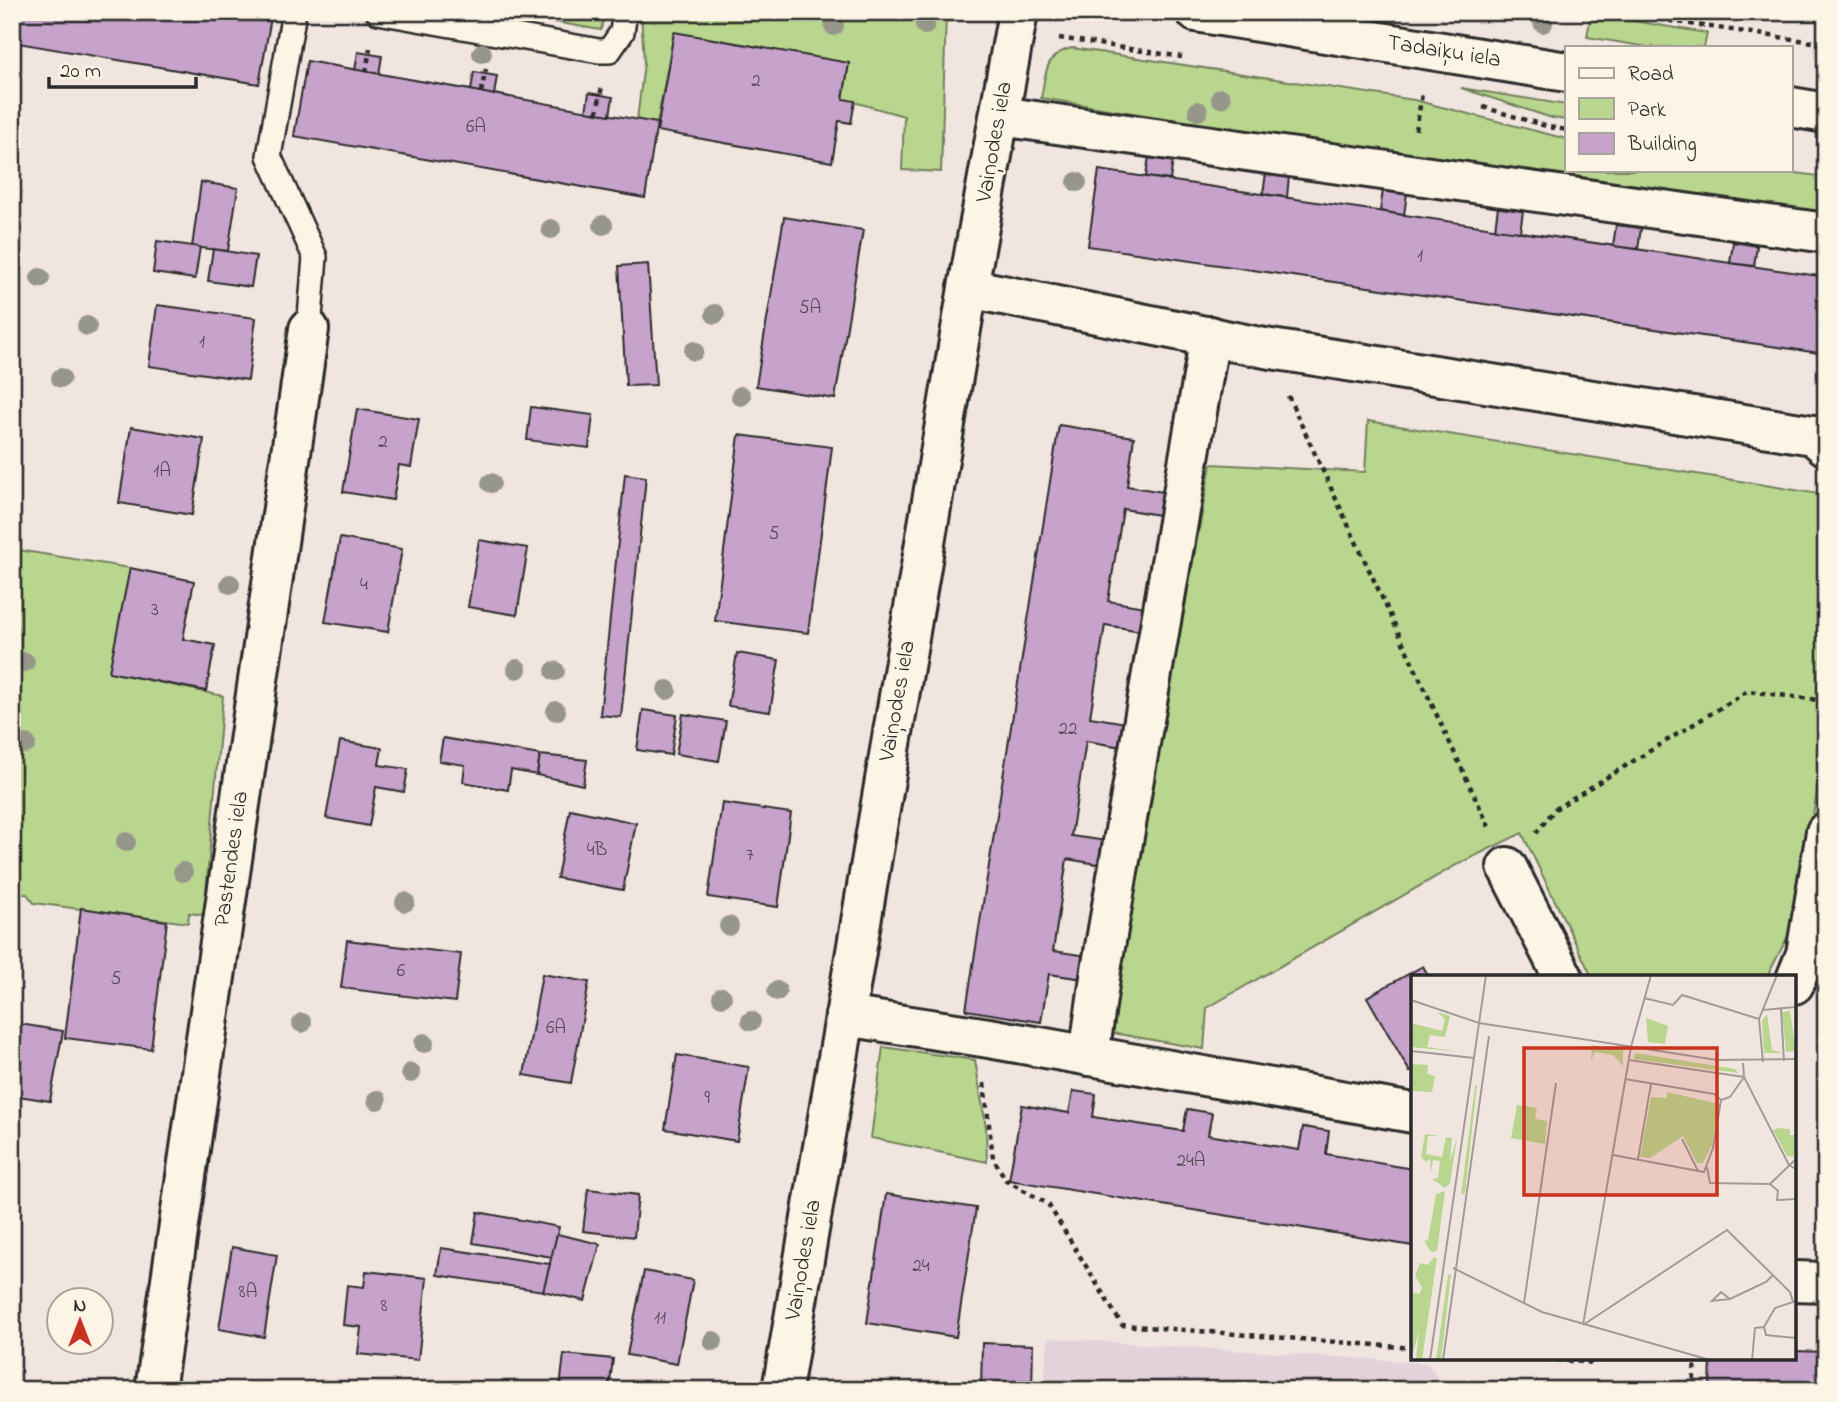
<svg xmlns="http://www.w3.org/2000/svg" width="1838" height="1402" font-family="'Indie Flower',sans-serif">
	<rect width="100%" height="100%" fill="#f1e5e0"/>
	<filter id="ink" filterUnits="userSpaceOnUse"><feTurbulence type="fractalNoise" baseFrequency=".0143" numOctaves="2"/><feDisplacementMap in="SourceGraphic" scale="14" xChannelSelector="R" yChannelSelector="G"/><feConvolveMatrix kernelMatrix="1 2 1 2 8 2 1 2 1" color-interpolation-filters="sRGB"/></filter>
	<g filter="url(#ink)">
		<path fill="#e4d1da" d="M1048 1338 1427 1363 1446 1390H1044Z"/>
		<g fill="#b9d68e" stroke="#72805c" stroke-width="2">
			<path d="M497 12H605L601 30Z"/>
			<path d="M641 12H930L946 14 941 172 902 170 904 116 843 99 849 63 674 33 657 123 637 120 644 63Z"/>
			<path d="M1591 14 1707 33 1704 47H1647L1587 37Z"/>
			<path d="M1072 48 1414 100 1567 139V170H1774L1826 177V214L1323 144 1041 98C1046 74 1044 54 1072 48Z"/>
			<path d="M1461 88 1567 105V120L1552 118Z"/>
			<path d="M1368 421 1826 495V738L1795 922 1767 977H1592L1522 833 1460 863 1207 1008 1204 1049 1107 1032 1211 464 1365 472Z"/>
			<path d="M12 549 130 568 110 672 223 696 204 915 189 913 188 923 34 903 27 894H12Z"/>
			<path d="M883 1047 975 1060 986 1127 987 1162 871 1138Z"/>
		</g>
		<g fill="#c7a3cc" stroke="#2b2b2b" stroke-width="2">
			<path d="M12 12H272L259 84 12 42Z"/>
			<path d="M674 32 849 63 843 99 855 101 851 123 839 121 832 162 657 131Z"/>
			<path d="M358 52 382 56 379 74 355 70Z"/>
			<path d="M307 61 657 123 645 198 294 136Z"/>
			<path d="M474 72 497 76 494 95 471 90Z"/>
			<path d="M589 93 613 97 610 115 586 111Z"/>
			<path d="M1149 156 1173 160 1170 180 1146 177Z"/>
			<path d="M1099 170 1826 277V354L1088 246Z"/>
			<path d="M1266 173 1289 176 1287 197 1263 194Z"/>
			<path d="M201 182 238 188 228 251 192 247Z"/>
			<path d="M1383 190 1407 193 1404 215 1380 211Z"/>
			<path d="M1498 207 1523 211 1520 232 1495 229Z"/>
			<path d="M784 217 863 230 835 399 756 386Z"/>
			<path d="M1616 225 1641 228 1638 249 1613 246Z"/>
			<path d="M157 241 200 247 195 279 153 273Z"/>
			<path d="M1733 242 1757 246 1754 266 1730 263Z"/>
			<path d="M213 249 256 256 251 287 208 281Z"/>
			<path d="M648 264 656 385 626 386 619 266Z"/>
			<path d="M157 305 256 318 248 380 149 366Z"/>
			<path d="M531 407 593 415 589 448 527 440Z"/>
			<path d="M357 409 419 419 411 467 399 465 393 500 343 492Z"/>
			<path d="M1059 425 1134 437 1127 486 1163 492 1159 515 1123 509 1108 601 1145 607 1141 631 1105 625 1090 717 1126 723 1122 747 1086 741 1071 836 1107 841 1103 865 1067 859 1053 951 1088 956 1084 979 1049 974 1041 1022 966 1010Z"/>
			<path d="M131 427 204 439 192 515 119 503Z"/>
			<path d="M739 435 832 447 808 633 715 621Z"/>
			<path d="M625 474 646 477 621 717 600 715Z"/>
			<path d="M340 538 402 549 388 632 325 622Z"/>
			<path d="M479 540 528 548 517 615 468 607Z"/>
			<path d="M130 568 194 581 183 639 215 645 206 691 109 672Z"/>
			<path d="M737 653 779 660 770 712 728 706Z"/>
			<path d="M643 710 677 715 671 755 637 750Z"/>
			<path d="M683 714 726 721 719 761 676 754Z"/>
			<path d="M443 738 540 755 537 775 511 770 508 790 463 782 465 765 439 761Z"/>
			<path d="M340 741 382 748 379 765 408 769 404 792 376 787 369 826 326 818Z"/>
			<path d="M540 755 587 760 583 785 537 775Z"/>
			<path d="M722 803 791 813 778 907 708 897Z"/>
			<path d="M570 809 636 823 623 890 557 878Z"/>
			<path d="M81 908 167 921 151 1049 65 1038Z"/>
			<path d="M347 940 461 954 455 1002 341 988Z"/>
			<path d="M1423 966 1429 977H1413V1070L1410 1072 1367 997Z"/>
			<path d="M542 974 589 982 571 1083 524 1075Z"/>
			<path d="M20 1024 63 1031 50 1101 12 1095V1068Z"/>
			<path d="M677 1055 749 1067 737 1141 665 1129Z"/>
			<path d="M1073 1091 1096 1094 1093 1117 1183 1131 1187 1109 1212 1113 1208 1135 1299 1150 1303 1127 1329 1131 1326 1154 1413 1169V1246L1009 1180 1022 1105 1069 1113Z"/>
			<path d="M588 1189 638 1195 634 1237 583 1231Z"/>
			<path d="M886 1194 976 1208 956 1337 867 1323Z"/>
			<path d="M478 1212 559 1227 552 1257 473 1243Z"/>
			<path d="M557 1234 600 1244 585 1301 543 1291Z"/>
			<path d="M232 1247 277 1255 264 1337 219 1329Z"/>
			<path d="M441 1248 550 1264 543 1291 437 1275Z"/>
			<path d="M366 1271 427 1278 418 1360 358 1354 361 1327 343 1325 347 1285 364 1287Z"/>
			<path d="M644 1271 693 1280 677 1364 627 1355Z"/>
			<path d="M982 1343 1033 1345 1032 1390H981Z"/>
			<path d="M1794 1351 1826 1352V1390H1710L1711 1358H1794Z"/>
			<path d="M564 1354 613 1359 609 1390 560 1388Z"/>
		</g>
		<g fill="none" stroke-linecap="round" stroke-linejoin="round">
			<g stroke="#2b2b2b" stroke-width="28">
				<g id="lane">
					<path d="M294 12 269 156 315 257 309 329"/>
					<path d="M378 12 599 51H609L622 32 625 12"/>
				</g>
			</g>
			<g stroke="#2b2b2b" stroke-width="44">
				<g id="street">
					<path d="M1000 116 1826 233"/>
					<path d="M968 288 1265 348 1813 435 1826 446"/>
					<path d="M1507 867 1563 977"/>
					<path d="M1794 984 1806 954 1826 832"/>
					<path d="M845 1016 989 1038 1413 1113"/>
					<path d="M1089 1056 1101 970 1210 336"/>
					<path d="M1794 1281 1826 1282"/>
					<path d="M155 1390 309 329"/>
					<path d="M782 1390 968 288 1018 12"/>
				</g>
			</g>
			<g stroke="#2b2b2b" stroke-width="44">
				<g id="secondary">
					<path d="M1196 12 1567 72"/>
					<path d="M1791 107 1826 113"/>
				</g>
			</g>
			<g stroke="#2b2b2b" stroke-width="4.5" stroke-dasharray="5 5" stroke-linecap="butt">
				<path d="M1610 12 1826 44"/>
				<path d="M1059 38 1182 57"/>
				<path d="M366 72 370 48"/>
				<path d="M481 92 486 69"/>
				<path d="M1483 107 1549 127 1567 130"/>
				<path d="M597 113 602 86"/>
				<path d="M1416 130 1422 94"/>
				<path d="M1288 396 1490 829"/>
				<path d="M1536 833 1555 809 1748 691 1826 701"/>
				<path d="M984 1083 993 1158 1006 1180 1048 1204 1122 1325 1413 1348"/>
				<path d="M1537 1358 1592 1363 1603 1358"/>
				<path d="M1693 1390 1695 1358"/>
			</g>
			<use href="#lane" stroke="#fcf5e5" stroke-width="23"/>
			<use href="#street" stroke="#fcf5e5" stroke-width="38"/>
			<use href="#secondary" stroke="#fcf5e5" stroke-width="38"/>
		</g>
		<g fill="#97968a">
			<circle cx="1543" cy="23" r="10"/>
			<circle cx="925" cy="25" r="10"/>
			<circle cx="834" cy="26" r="10"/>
			<circle cx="482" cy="53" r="10"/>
			<circle cx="1221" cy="98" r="10"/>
			<circle cx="1198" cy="111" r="10"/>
			<circle cx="1077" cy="182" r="10"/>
			<circle cx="603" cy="225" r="10"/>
			<circle cx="551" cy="229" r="10"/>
			<circle cx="40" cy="278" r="10"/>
			<circle cx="715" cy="314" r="10"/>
			<circle cx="87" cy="326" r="10"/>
			<circle cx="694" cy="351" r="10"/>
			<circle cx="61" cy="378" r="10"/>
			<circle cx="741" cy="396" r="10"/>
			<circle cx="491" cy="483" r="10"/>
			<circle cx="230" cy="584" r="10"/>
			<circle cx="25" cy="662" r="10"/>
			<circle cx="517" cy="669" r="10"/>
			<circle cx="555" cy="671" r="10"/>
			<circle cx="667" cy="690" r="10"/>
			<circle cx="556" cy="711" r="10"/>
			<circle cx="26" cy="744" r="10"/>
			<circle cx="126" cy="842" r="10"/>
			<circle cx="183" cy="872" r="10"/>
			<circle cx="405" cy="902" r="10"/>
			<circle cx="729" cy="926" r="10"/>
			<circle cx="777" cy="991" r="10"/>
			<circle cx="722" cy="997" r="10"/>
			<circle cx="751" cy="1021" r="10"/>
			<circle cx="302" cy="1023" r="10"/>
			<circle cx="424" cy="1043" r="10"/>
			<circle cx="411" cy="1073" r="10"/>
			<circle cx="377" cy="1100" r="10"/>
			<circle cx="713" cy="1341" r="10"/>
		</g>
	</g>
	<g text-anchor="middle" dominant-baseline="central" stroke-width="5" stroke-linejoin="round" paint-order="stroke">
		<g font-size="19" fill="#524953">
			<text x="756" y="81">2</text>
			<text x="476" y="127">6A</text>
			<text x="1420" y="256">1</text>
			<text x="810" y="308">5A</text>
			<text x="202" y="342">1</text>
			<text x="383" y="442">2</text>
			<text x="162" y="471">1A</text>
			<text x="774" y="534">5</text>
			<text x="364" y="585">4</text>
			<text x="155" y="610">3</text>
			<text x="1068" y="729">22</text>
			<text x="597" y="850">4B</text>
			<text x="750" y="855">7</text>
			<text x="401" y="971">6</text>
			<text x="116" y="979">5</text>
			<text x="556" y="1028">6A</text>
			<text x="707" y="1098">9</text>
			<text x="1191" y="1161">24A</text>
			<text x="921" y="1266">24</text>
			<text x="248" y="1292">8A</text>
			<text x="384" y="1306">8</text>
			<text x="660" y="1318">11</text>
		</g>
		<g font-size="23" fill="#2b2b2b" stroke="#fcf5e5">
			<text transform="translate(1444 52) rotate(9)">Tadaiķu iela</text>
			<text transform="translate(995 142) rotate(-80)">Vaiņodes iela</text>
			<text transform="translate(898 701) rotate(-80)">Vaiņodes iela</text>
			<text transform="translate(232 859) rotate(-82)">Pastendes iela</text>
			<text transform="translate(804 1260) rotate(-80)">Vaiņodes iela</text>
		</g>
	</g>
	<g transform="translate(1411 975)">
		<rect width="385" height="385" fill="#f1e5e0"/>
		<path d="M379 36 385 76 375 77 371 37ZM26 37 39 41 34 62 19 60 16 72 50 77 0 72V48L31 56 34 44ZM356 39 361 75 372 78H353L351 46ZM235 43 257 51 254 69 237 67ZM181 70 212 75V91L202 80 184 77 180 86ZM225 78 324 94 327 98 222 84ZM0 89 17 90 16 99 24 101 21 117 0 116ZM66 110 54 218 50 220 64 111ZM256 117 308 129 301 170 292 188H286L272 161 239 183 229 182 240 122 256 123ZM106 130 126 133 124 144 136 146 134 169 100 163ZM367 153 379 154V160H385L383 182 376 181 362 155ZM14 159 29 161H17L15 179 31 182 35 162 41 163 39 186 46 163 39 208 34 213 21 204 27 203 29 186 22 185 20 197 19 184 15 187 10 182ZM34 216 26 276 20 277 13 266 17 265 25 219ZM23 282 26 283 11 385H5L8 356 0 385V317L8 319 11 313 4 300 9 288 17 290ZM40 299 30 385H25L37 300Z" fill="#b9d68e"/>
		<path fill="none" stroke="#a29b98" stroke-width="2" d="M233 23 262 30 271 20 348 44M0 25 68 48 306 85 385 84M370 34 373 86M351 35 385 32M0 76 63 83M218 85 333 102M352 87 348 44 366 0M332 88 333 102 378 190 385 194M310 125 319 122 333 102M271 164 287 196M202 180 293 197 302 173 310 125 303 119 214 104M227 184 240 109M296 192 299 208 359 209 367 216 366 225 385 224M359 209 385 184M42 293 131 337 299 385M319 324 310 317 301 326 319 324 355 307 362 300M113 328 145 108M172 350 220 72 240 0M172 350 316 255 379 317 382 327M353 352 355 360 385 363M19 385 75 0M32 385 78 61M341 385 344 353 353 352 364 333 385 326"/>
		<path fill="#c8321e" fill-opacity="0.15" stroke="#c8321e" stroke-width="3.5" d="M113 73H306V220H113Z"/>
		<rect width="385" height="385" fill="none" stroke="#2b2b2b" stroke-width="3.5"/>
	</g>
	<rect width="1838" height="1402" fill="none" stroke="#fcf5e5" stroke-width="42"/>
	<rect x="21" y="21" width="1796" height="1360" fill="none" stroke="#2b2b2b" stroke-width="2.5" filter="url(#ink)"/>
	<rect x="1565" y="46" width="228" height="126" fill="#fcf5e5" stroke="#a8a49b" stroke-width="2"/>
	<rect x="1579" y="68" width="35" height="10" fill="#fcf5e5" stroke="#a8a49b" stroke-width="2"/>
	<text x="1628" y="80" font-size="21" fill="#2b2b2b">Road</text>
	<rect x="1579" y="98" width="35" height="21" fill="#b9d68e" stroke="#a8a49b" stroke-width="2"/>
	<text x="1628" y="116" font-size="21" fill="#2b2b2b">Park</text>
	<rect x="1579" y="133" width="35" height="21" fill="#c7a3cc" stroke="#a8a49b" stroke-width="2"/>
	<text x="1628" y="150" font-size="21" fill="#2b2b2b">Building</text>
	<g transform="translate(80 1321)"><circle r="33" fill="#fcf5e5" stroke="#a8a49b" stroke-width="2"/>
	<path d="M0-5L12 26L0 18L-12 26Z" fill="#c8321e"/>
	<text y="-10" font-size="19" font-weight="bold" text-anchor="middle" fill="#2b2b2b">N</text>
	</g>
	<path d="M49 77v10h147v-10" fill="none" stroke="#2b2b2b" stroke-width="3.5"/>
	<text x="60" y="77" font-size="21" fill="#2b2b2b" stroke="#fcf5e5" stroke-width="5" paint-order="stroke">20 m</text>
</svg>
